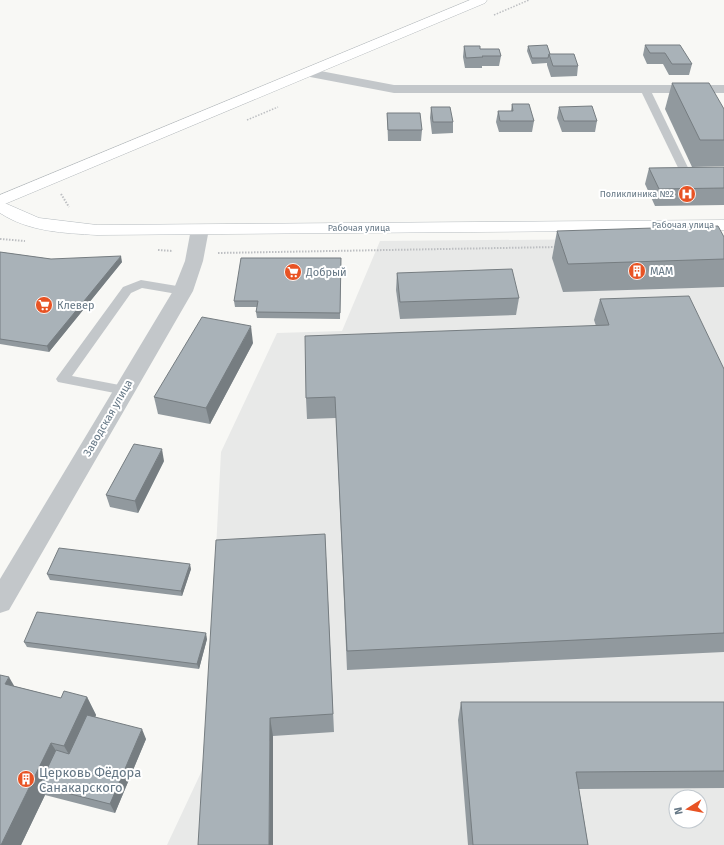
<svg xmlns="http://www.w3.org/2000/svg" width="724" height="845" font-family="'Fira Sans',sans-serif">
	<rect width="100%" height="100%" fill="#f8f8f5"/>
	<path fill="#e8e9e8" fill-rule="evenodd" d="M724 238V845H167L205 764 221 452 277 333 342 331 380 241ZM676 797H700V821H676Z"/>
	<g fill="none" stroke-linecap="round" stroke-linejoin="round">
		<g stroke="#b5bbbf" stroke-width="1">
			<path id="secondary" d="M0 201 39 218 97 225 724 220V230L97 235C64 233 29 232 0 213Z"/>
		</g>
		<g stroke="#b6bbbe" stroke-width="1">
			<path id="primary" d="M470 0H487L485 3 0 206V195Z"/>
		</g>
		<g stroke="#bdbfc2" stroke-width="1.5" stroke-dasharray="1.5 1.5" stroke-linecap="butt">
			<path d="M494 15 529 0"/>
			<path d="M247 120 278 107"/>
		</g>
		<g stroke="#bdbfc2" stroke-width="2" stroke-dasharray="1.5 1.5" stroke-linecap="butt">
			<path d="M61 194 69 207"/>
			<path d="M0 239 25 241"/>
			<path d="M158 250 173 251"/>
			<path d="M218 253 557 247"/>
		</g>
		<g fill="#c3c7ca" fill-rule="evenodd">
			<path d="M645 86 650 89 694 180 693 182 689 183 684 180 640 89Z"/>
			<path d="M141 280 183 287 189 291 183 295 142 288 131 293 72 376 130 387 132 390 130 393 125 395 58 382 56 379 58 376 123 287Z"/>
		</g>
		<g fill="#c3c7ca" fill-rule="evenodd">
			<path d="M310 69 394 85H724V93H394L305 76 303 73 305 70Z"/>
			<path d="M200 224 206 225 209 229 203 261 193 291 9 610 0 613V579L173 291 185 261 191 229 194 225Z"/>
		</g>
		<use href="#secondary" fill="#fff" fill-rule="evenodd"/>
		<use href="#primary" fill="#fff" fill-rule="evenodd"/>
	</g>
	<g fill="#91999e">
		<path d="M645 45 692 64 689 75H669L663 64H647L643 55Z"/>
		<path d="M464 46 480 49 501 56 499 66H482V68H465L463 57Z"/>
		<path d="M528 46 578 66 577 76 551 77 547 65V63L532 64 527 51Z"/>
		<path d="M672 83 724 109V166L692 167 665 109Z"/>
		<path d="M512 104 534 121 532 132H499L496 122 498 111H511Z"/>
		<path d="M431 107 453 122V133L432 134 430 118Z"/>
		<path d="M559 107 597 121 595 132H562L557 118Z"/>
		<path d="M387 113 422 130 421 141H388Z"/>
		<path d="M724 167V205L655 206 645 184 649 168Z"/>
		<path d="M557 231 724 237V287L563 292 552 258Z"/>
		<path d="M0 252 51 259 122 262 49 352 0 344Z"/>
		<path d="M341 258 340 319 257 318 256 312 257 307H235L234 301Z"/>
		<path d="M397 273 519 298 516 315 400 319 396 290Z"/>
		<path d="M600 299 724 369V652L347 670 336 418 307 419 306 398 596 326 594 320Z"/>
		<path d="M253 343 210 424 158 414 154 397Z"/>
		<path d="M164 461 138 513 110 507 106 495Z"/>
		<path d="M325 534 334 732 273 736 198 845Z"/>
		<path d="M191 569 182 596 50 580 47 574Z"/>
		<path d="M207 639 199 669 27 647 24 642Z"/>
		<path d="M14 686 61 698 87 697 96 715 95 718 146 739 115 813 45 795 21 845H0Z"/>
		<path d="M461 702H724V788L579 789 588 845H468L458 720Z"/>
	</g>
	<g fill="#767d81">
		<path d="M121 256 122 262 49 352 47 346Z"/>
		<path d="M251 326 253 343 210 424 206 408Z"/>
		<path d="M162 449 164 461 138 513 135 501Z"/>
		<path d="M190 564 191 569 182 596 181 591Z"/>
		<path d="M206 633 207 639 199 669 197 664Z"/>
		<path d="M9 677 20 696 5 684Z"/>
		<path d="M87 697 96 715 74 763 64 746Z"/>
		<path d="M270 718 273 736V845H269Z"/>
		<path d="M142 729 146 739 115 813 110 804Z"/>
		<path d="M51 743 62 760 39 786 45 795 21 845H1Z"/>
	</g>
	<g fill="#a9b2b8" stroke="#767d81">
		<path d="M547 45 550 54H549L548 58H532L528 46Z"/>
		<path d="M645 45H680L692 64H672L665 53H650Z"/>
		<path d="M464 46H480V49H499L501 56H482L483 57 466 58Z"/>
		<path d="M549 54H574L578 66H553Z"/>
		<path d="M672 83H709L724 109V140H700Z"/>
		<path d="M512 104H529L534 121H500L498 111H513Z"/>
		<path d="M592 106 597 121H564L559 107Z"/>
		<path d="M431 107H450L453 122H433Z"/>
		<path d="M387 113H420L422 130H388Z"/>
		<path d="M724 167V188L659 189 649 168Z"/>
		<path d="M718 226 724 237V259L568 264 557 231Z"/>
		<path d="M0 252 51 259 121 256 47 346 0 339Z"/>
		<path d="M241 258H341L340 313 256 312 258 301H234Z"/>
		<path d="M512 269 519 298 400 302 397 273Z"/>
		<path d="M689 296 724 369V633L347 651 335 397 306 398 305 336 609 325 600 299Z"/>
		<path d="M202 317 251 326 206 408 154 397Z"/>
		<path d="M134 444 162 449 135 501 106 495Z"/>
		<path d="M325 534 333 714 270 718 269 845H198L216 540Z"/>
		<path d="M59 548 190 564 181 591 47 574Z"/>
		<path d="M37 612 206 633 197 664 24 642Z"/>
		<path d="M0 675 9 677 5 684 61 698 64 691 87 697 64 746 51 743 1 845H0Z"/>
		<path d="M461 702H724V771L576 772 588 845H473Z"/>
		<path d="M87 715 142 729 110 804 39 786 56 750 69 754Z"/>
	</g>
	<defs>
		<g id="hospital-disc" transform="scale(0.9)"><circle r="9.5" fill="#e85324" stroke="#fff"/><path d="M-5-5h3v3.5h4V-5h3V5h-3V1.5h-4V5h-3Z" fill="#fff"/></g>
		<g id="building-disc" transform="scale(0.9)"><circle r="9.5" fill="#e85324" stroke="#fff"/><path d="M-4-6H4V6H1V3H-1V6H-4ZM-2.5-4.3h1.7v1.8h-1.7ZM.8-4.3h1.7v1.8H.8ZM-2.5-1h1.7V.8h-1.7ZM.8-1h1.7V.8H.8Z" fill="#fff"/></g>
		<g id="supermarket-disc" transform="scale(0.9)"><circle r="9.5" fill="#e85324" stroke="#fff"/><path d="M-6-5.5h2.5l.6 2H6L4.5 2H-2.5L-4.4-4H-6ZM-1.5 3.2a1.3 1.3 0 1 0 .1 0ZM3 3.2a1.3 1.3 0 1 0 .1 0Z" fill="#fff"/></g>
	</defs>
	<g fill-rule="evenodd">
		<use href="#hospital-disc" x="687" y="194"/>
		<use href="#building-disc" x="637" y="271"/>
		<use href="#supermarket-disc" x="293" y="272"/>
		<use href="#supermarket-disc" x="44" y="305"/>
		<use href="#building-disc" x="26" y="779"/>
	</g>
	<g text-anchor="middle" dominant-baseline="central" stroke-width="4" stroke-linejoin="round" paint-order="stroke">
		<g font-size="9" fill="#667886" stroke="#fff" text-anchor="end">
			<text x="674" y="194">Поликлиника №2</text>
		</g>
		<g font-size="9" fill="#667886" stroke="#fff">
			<text x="683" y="225">Рабочая улица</text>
			<text x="359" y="228">Рабочая улица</text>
		</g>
		<g font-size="11" fill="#667886" stroke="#fff" text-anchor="start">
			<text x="650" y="271">МАМ</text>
			<text x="306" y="272">Добрый</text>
			<text x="57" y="305">Клевер</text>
		</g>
		<g font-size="11" fill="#667886" stroke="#fff">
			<text transform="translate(108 418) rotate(-60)">Заводская улица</text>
		</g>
		<g font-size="13" fill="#667886" stroke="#fff" text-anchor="start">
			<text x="39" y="772">Церковь Фёдора<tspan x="39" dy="15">Санакарского</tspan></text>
		</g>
	</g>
	<g transform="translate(688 809) rotate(259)"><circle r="19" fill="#ffffff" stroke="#c2c9cf"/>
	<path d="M0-3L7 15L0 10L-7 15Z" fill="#e85324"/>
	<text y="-6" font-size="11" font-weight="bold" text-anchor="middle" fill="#667886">N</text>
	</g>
</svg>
